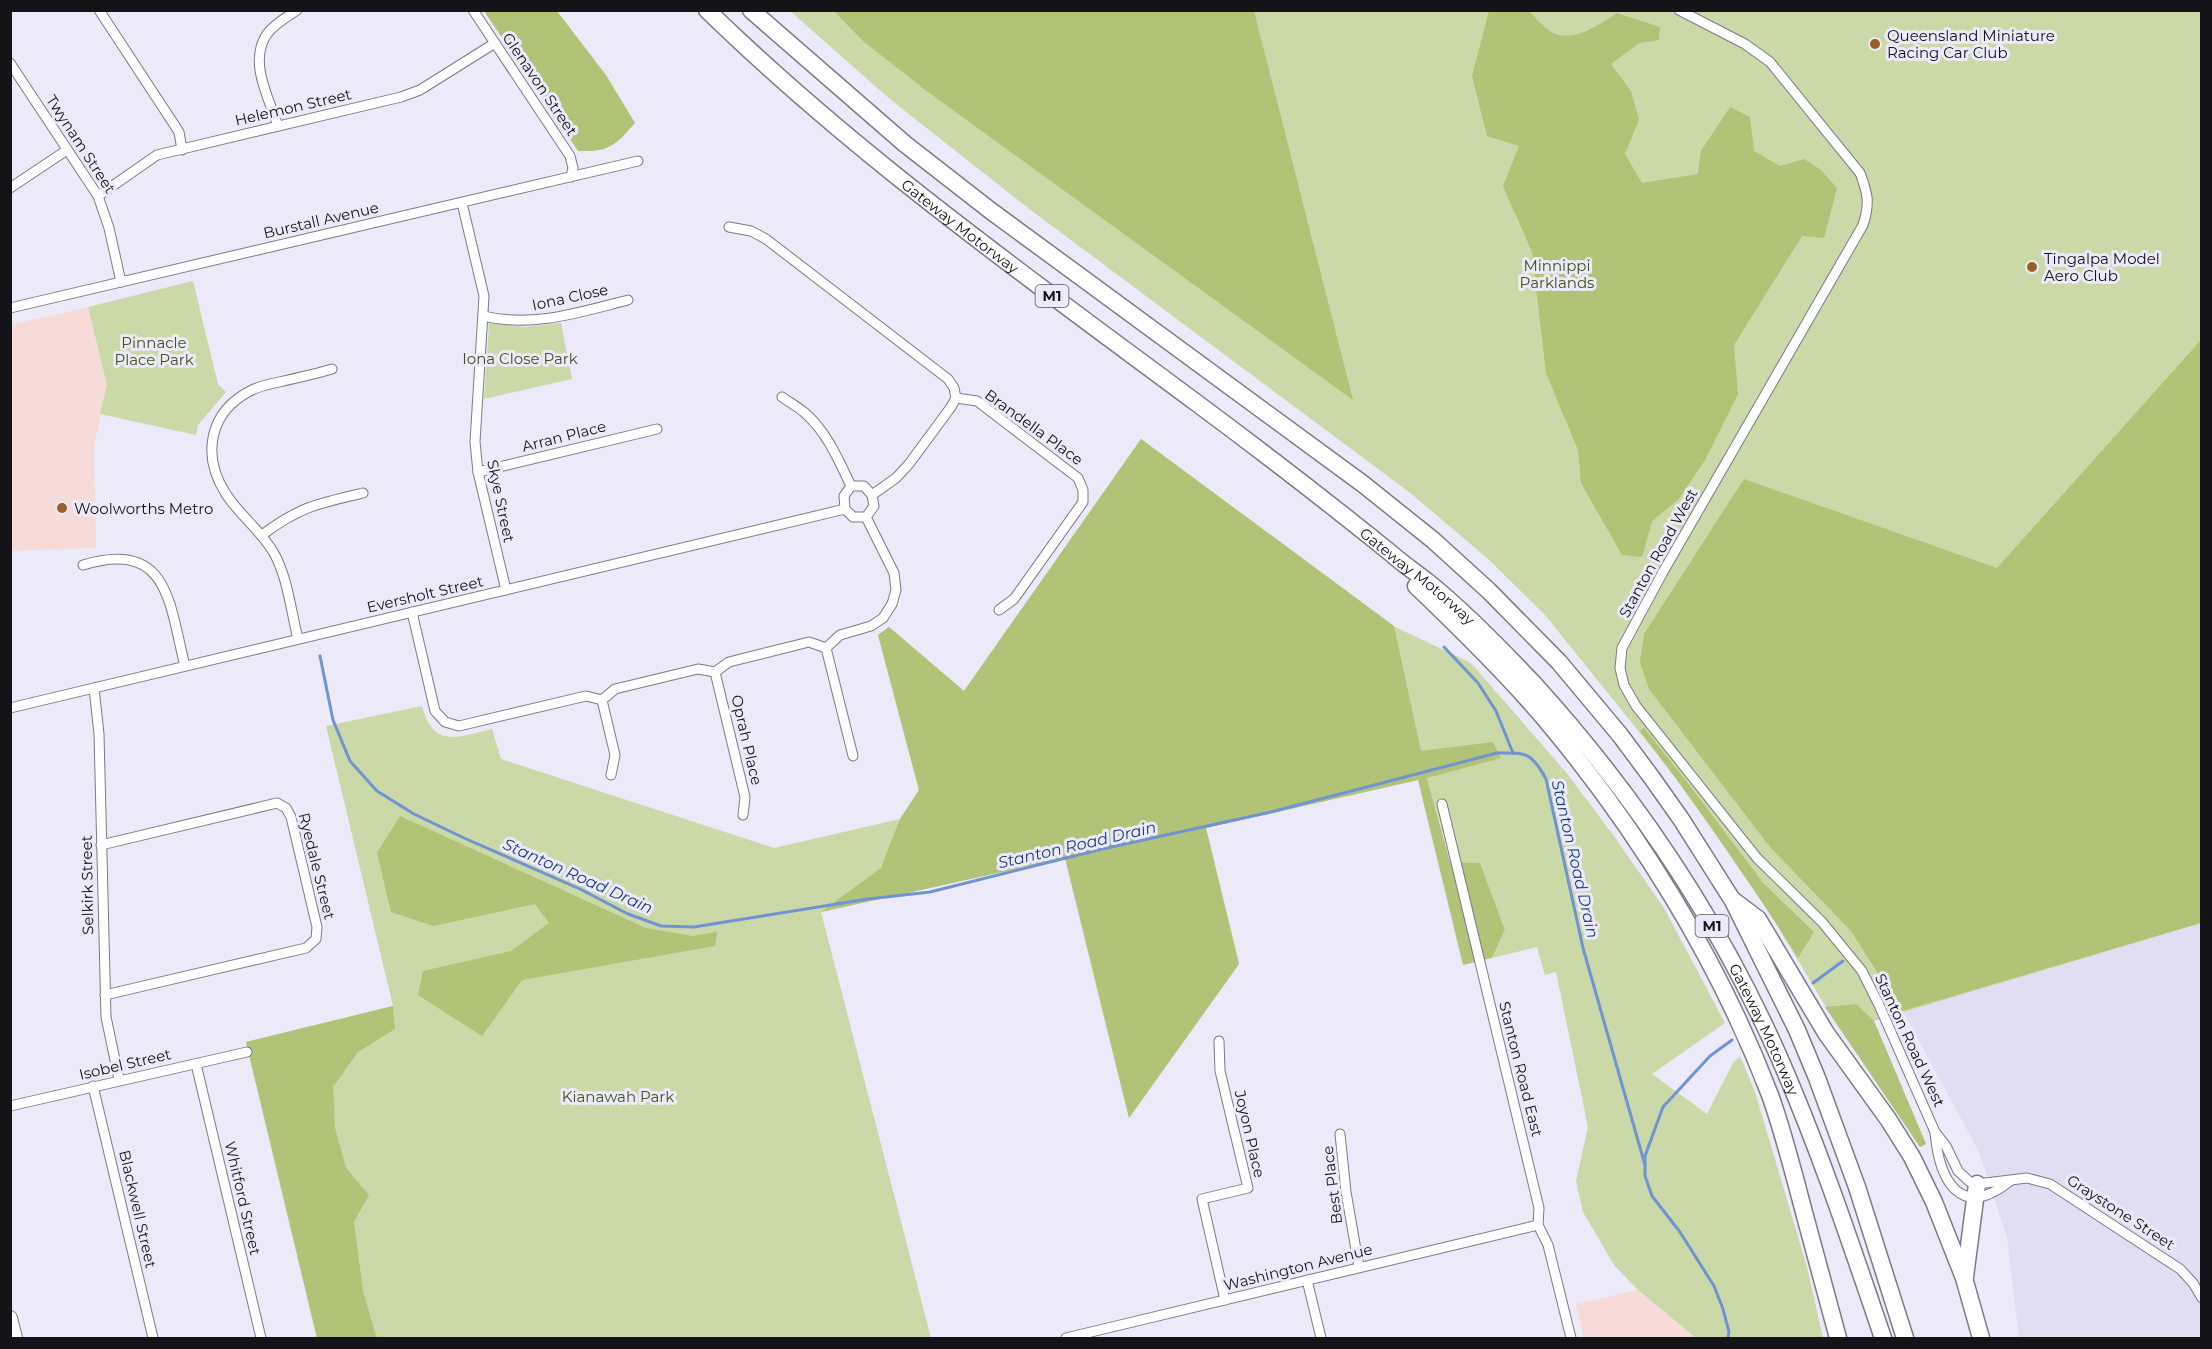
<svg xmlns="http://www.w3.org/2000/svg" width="2212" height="1349" font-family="Montserrat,sans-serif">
	<rect width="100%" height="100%" fill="#eceaf9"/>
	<g fill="#f6dbd9">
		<path d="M88 307 107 385 94 446 96 548 11 551 10 325Z"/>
		<path d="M1638 1290 1696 1338H1584L1576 1304Z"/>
	</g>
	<path fill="#e1def4" d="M2201 923V1338H2019L2007 1238 1979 1152 1903 1011Z"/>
	<g fill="#cbd8a7">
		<path d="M790 11H2201V923L1874 1021 1926 1144 1920 1147 1826 1007 1769 912 1677 779 1545 615 1487 558 1409 492 1032 211 891 100Z"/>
		<path d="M193 281 218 384 226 392 198 425 196 435 100 414 107 385 88 307Z"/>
		<path d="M489 323 525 327 561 323 572 379 484 399Z"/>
		<path d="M1141 439 1393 626 1471 663 1565 771 1611 832 1664 908 1725 1023 1652 1074 1707 1114 1733 1063 1740 1056 1755 1092 1807 1267 1823 1338H1696L1638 1290 1614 1265 1583 1212 1576 1181 1588 1127 1556 972 1545 975 1537 947 1492 958 1505 930 1480 863 1451 862 1427 778 1206 828 1239 964 1129 1118 1065 858 821 912 931 1338H317L246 1042 393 1006 326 726 422 706C433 749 459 737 492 729L501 759 774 848 900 819 919 790 878 635 889 627 964 691Z"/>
	</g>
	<g fill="#b0c377">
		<path d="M484 11H557L606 75 635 123C615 146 609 152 578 151Z"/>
		<path d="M834 11H1254L1353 400 928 92 863 41Z"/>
		<path d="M1489 11H1529C1535 17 1542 26 1550 31 1571 45 1599 25 1617 13L1660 27 1659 40 1639 43 1611 64 1631 91 1639 120 1625 154 1642 183 1698 174 1701 151 1730 107 1750 117 1754 151 1780 166 1804 159 1821 170 1837 188 1824 238 1802 236 1734 345 1738 394 1705 460 1678 500 1652 521 1642 557 1622 555 1581 483 1578 450 1546 373 1532 252 1503 186 1519 146 1487 136 1472 76Z"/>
		<path d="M2201 340V923L1902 1011 1851 931 1770 847 1649 689 1640 662 1644 634 1744 479 1997 568Z"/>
		<path d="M1141 439 1394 626 1421 751 1493 742 1501 758 1427 778 1450 862 1480 863 1505 930 1492 958 1463 965 1418 780 1206 828 1239 964 1129 1118 1065 858 821 912 881 868 900 819 919 790 878 635 889 627 964 691Z"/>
		<path d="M1644 728 1684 778 1764 884 1814 932 1798 958C1749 880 1696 804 1640 731Z"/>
		<path d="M400 816 646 928 693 936 717 932 715 946 522 980 482 1036 418 995 423 971 511 951 549 923 535 904 433 926 391 912 377 853Z"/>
		<path d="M1856 1004 1874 1021 1926 1144 1920 1147 1825 1007Z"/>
		<path d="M393 1006 395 1029 358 1052 333 1087 335 1128 346 1168 369 1195 354 1222 363 1291 376 1336 379 1338H317L246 1042Z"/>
	</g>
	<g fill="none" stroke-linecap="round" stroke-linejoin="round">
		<g stroke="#7193d3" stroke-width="3">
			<path d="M1444 647 1478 683 1496 711 1513 753"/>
			<path d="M320 656 333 720 350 761 377 791 414 814 464 838 580 889 628 914 661 926 694 927 868 899 930 892 1102 849 1271 812 1497 753C1525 753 1531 751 1546 779L1583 948 1645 1165"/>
			<path d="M1813 983 1843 961"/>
			<path d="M1728 1338 1729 1332 1723 1309 1714 1286 1680 1232 1652 1196 1645 1176V1156L1663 1107 1710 1056 1732 1040"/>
		</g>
		<g stroke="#7c7a87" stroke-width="11">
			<g id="minor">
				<path d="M99 10 179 132 182 150"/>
				<path d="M473 10 570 156 573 168 571 177"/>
				<path d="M1679 10 1745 44 1770 62 1860 173C1868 194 1870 203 1863 225L1663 572 1622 648 1620 668 1624 685 1636 706 1757 858 1822 922 1862 971 1879 1005 1935 1132 1946 1146 1958 1171 1970 1182 1977 1184 2027 1178 2050 1184 2180 1269 2193 1283 2202 1298"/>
				<path d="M10 63 98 196 109 228 121 282"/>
				<path d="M278 126C269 98 248 62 267 34 274 24 287 17 297 10"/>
				<path d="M10 188 67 150"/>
				<path d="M98 196 157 155 401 97 420 90 495 43"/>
				<path d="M462 203 484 296 475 442 478 472 506 590"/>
				<path d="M729 227 751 231 766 239 948 379 954 388 956 398 977 401 1078 478 1083 490V502L1014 599 999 610"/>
				<path d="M10 308 638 161"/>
				<path d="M483 316C533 328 580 312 628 300"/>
				<path d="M782 397C789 402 798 407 805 413 827 432 839 461 851 486"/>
				<path d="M478 472 657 429"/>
				<path d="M851 486H864L872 495 874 506 866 517H853L845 509 844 496Z"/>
				<path d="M872 495 896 478 909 464 951 407 956 398"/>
				<path d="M262 535C299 507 319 503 363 493"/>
				<path d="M83 565C169 539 169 603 185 666"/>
				<path d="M412 612 435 711 445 722 459 726 586 696 602 700 615 689 698 669 715 672 729 662 809 642 826 648 840 635 871 626 883 618 892 604 896 590 894 573 866 517"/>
				<path d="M298 639C291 611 288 580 275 555 262 531 240 516 226 494 201 455 209 411 252 390 260 386 270 384 279 382 297 378 315 374 332 369"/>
				<path d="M826 648 853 756"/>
				<path d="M715 672 745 797 743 815"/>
				<path d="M94 688 99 734 106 1017 119 1079"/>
				<path d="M602 700 615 755 611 775"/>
				<path d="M10 708 845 509"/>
				<path d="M1442 804 1539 1208 1538 1225 1548 1245 1571 1338"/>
				<path d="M101 845 277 803 286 808 291 817 317 927 316 939 306 948 105 995"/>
				<path d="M1219 1041 1220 1071 1248 1188 1202 1199 1225 1300"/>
				<path d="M196 1064 261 1338"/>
				<path d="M93 1086 153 1338"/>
				<path d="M10 1106 247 1052"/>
				<path d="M1935 1132C1939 1180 1960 1221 2010 1181"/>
				<path d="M1340 1134 1346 1192 1359 1267"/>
				<path d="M1307 1280 1321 1338"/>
				<path d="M1066 1338 1538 1225"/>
			</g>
		</g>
		<g stroke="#7c7a87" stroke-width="16">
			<path id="secondary" d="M10 1318 15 1338"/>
		</g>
		<g stroke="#7c7a87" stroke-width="19">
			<g id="motorway">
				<path id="s1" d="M707 10C858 157 1030 279 1198 404 1264 453 1329 503 1393 555 1404 565 1417 573 1429 583 1466 613 1501 649 1534 684 1632 792 1715 915 1775 1048 1817 1142 1850 1241 1883 1338"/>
				<path d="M751 10 905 144 991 211 1363 484 1433 540 1489 591 1559 662 1620 735 1652 778 1681 819 1733 901 1797 1030 1817 1078 1857 1187 1905 1338"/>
				<path d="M1416 586C1461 629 1505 672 1545 719 1638 830 1718 959 1770 1095 1784 1134 1794 1175 1805 1216 1816 1257 1827 1298 1838 1338"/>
				<path d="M1734 901 1758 919 1826 1033 1888 1119 1912 1157 1934 1202 1964 1278 1981 1338"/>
				<path d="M1965 1277 1977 1184"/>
			</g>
		</g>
		<use href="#minor" stroke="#fff" stroke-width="9"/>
		<use href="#secondary" stroke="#fff" stroke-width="14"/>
		<use href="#motorway" stroke="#fff" stroke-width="16"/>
	</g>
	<g fill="#9c5e23" stroke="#eceaf9" stroke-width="2">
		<circle cx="1875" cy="44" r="6"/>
		<circle cx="2032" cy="267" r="6"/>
		<circle cx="62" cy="508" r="6"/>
	</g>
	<g text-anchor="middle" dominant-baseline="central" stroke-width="6" stroke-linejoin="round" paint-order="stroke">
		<g fill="#eceaf9" stroke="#55545c" stroke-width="1.5">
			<rect x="1035.5" y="285" width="33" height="22" rx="4.5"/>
			<rect x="1695.5" y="915" width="33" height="22" rx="4.5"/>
		</g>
		<g font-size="14" font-weight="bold" fill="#141318">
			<text x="1052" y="296">M1</text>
			<text x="1712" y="926">M1</text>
		</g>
		<g font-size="15" fill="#141318" stroke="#eceaf9" text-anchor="start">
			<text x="1887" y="35">Queensland Miniature<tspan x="1887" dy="17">Racing Car Club</tspan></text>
			<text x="2044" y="258">Tingalpa Model<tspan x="2044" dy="17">Aero Club</tspan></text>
			<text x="74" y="508">Woolworths Metro</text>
		</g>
		<g font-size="15" fill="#141318" stroke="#eceaf9">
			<text transform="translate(540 84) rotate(56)">Glenavon Street</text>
			<text transform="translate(293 107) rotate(-13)">Helemon Street</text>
			<text transform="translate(81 144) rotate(57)">Twynam Street</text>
			<text transform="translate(321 220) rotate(-13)">Burstall Avenue</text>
			<text stroke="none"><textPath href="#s1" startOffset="333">Gateway Motorway</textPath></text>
			<text transform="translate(570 297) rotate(-12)">Iona Close</text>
			<text transform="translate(1034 427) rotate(36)">Brandella Place</text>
			<text transform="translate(564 436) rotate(-14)">Arran Place</text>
			<text transform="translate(501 501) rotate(78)">Skye Street</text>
			<text transform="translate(1658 553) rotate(-61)">Stanton Road West</text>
			<text stroke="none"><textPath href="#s1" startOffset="909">Gateway Motorway</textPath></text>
			<text transform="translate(425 594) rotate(-13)">Eversholt Street</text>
			<text transform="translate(747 740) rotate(77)">Oprah Place</text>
			<text transform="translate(317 866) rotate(76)">Ryedale Street</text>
			<text transform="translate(87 885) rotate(-91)">Selkirk Street</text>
			<text stroke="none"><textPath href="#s1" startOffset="1485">Gateway Motorway</textPath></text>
			<text transform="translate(1910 1040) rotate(65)">Stanton Road West</text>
			<text transform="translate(125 1064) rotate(-13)">Isobel Street</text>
			<text transform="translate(1521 1069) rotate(76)">Stanton Road East</text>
			<text transform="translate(1250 1134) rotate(77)">Joyon Place</text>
			<text transform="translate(1332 1185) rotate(-97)">Best Place</text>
			<text transform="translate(243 1198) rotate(77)">Whitford Street</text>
			<text transform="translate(138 1209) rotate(77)">Blackwell Street</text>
			<text transform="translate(2121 1212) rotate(33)">Graystone Street</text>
			<text transform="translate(1298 1267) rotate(-14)">Washington Avenue</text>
		</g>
		<g font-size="15" fill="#45511a" stroke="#eceaf9">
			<text x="1557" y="265">Minnippi<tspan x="1557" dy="17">Parklands</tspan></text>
			<text x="154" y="342">Pinnacle<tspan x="154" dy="17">Place Park</tspan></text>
			<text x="520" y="358">Iona Close Park</text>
			<text x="618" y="1096">Kianawah Park</text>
		</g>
		<g font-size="16" font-style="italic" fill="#183e88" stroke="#eceaf9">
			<text transform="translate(1077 845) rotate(-13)">Stanton Road Drain</text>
			<text transform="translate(1575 859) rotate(77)">Stanton Road Drain</text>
			<text transform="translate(578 876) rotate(24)">Stanton Road Drain</text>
		</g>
	</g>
	<rect width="2212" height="1349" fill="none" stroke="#141318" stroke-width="24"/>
</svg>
